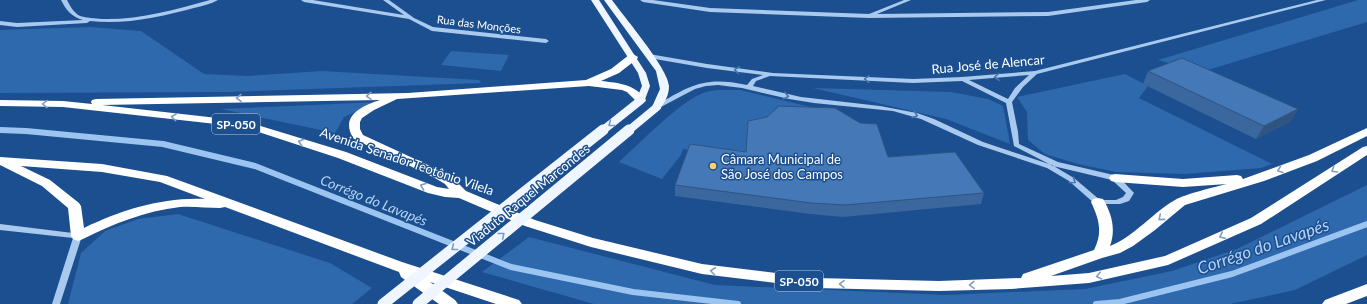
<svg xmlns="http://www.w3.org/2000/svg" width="1367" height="304" font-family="Lato,sans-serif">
	<rect width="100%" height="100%" fill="#1b4f8f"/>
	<g fill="#2e69ad">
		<path d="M1358 0H1367V22L1201 72 1158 60Z"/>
		<path d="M90 27 141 31 204 74 248 76 322 71 479 80 481 83 226 92 0 93V30Z"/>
		<path d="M451 51 509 55 501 71 441 65Z"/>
		<path d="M1125 74 1148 86 1139 98 1272 164 1261 168 1185 174 1116 172 1078 164 1045 154 1028 140 1027 112 1017 97Z"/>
		<path d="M813 88 951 92 988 99 1003 106 1010 144 946 119Z"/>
		<path d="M719 90H740L823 110 746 158 683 149 681 155 662 179 619 162C639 144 682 99 706 92 710 91 715 90 719 90Z"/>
		<path d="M380 102 344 117 335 133 221 109Z"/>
		<path d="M1367 185V255L1295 290 1230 304H594L482 272 529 237 715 285 945 295 1085 289 1172 271 1237 249Z"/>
		<path d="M178 214 330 263 372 288 352 304H68L81 253 105 231 138 219Z"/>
	</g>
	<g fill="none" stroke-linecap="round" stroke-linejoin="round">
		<path stroke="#9cc4f0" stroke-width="4.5" d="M0 130 25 131"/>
		<g stroke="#9cc4f0" stroke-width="6">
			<path d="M0 130 26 131 163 144 255 166 511 267 633 292 738 304"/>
			<path d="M1096 304 1120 302 1232 274 1367 224"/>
		</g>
		<g fill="#a9c9ee" fill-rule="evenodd">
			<path d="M61 0H67C70 6 74 13 80 16 87 18 95 18 102 19 139 20 174 10 210 0H218C211 4 202 6 194 8 160 17 125 25 90 21L87 23 17 27 0 25V21L17 23 83 20C72 17 66 10 61 0Z"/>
			<path d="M301 0H313L404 15 383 0H389L414 18 433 27 546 39 549 41 546 43 432 31 409 19 304 2Z"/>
			<path d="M640 0H653L710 8 869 14 904 0H911L877 14 1048 12 1136 0H1150L1147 2 1048 16 869 18 710 12 643 2Z"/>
			<path d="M1317 0H1326L1037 74 1023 87 1012 102 1018 132 1019 144 1058 162 1118 176 1134 193 1129 201 1120 204H1095L1069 181 1047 168 978 145 921 119 893 111 814 103 789 99 742 88 718 85 706 86 695 89 659 108H655L654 107 655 106C691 85 704 76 747 85L752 79 763 75 707 68 649 58 646 56 649 54 707 64 773 73 913 79 962 77 1035 71ZM1029 75 1015 88 1008 99 969 80ZM770 76 913 83 962 81 1006 103 1014 146 1053 166 1112 180 1126 193 1123 197 1116 200H1100L1074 178 1052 165 983 142 934 119 917 113 880 106 801 97 753 86 756 81Z"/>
			<path d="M0 224 81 234 82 236 60 304H52L73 238 0 230Z"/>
		</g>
		<g fill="#f0f6ff" fill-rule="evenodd">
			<path d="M591 0H599L646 73 650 86 644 102H638L636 100 642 86 638 73Z"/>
			<path d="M604 0H612C624 17 668 68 669 86 669 95 665 102 660 109L657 110 652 107 660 89 656 71Z"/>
		</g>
		<g fill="#fff" fill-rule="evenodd">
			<path d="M633 54 638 57 637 59 619 73 601 81C619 83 635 84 646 100L645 102H637L627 92 622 90 589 86 397 99 374 110 362 118 360 122V129L363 135 443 172 453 178 466 191 535 220 593 238 702 264 816 278 939 281 1021 278 1023 274 1094 250C1103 232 1099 219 1091 202L1093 199 1098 198 1103 199C1112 214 1116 229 1110 246 1135 236 1152 213 1175 200 1185 194 1215 187 1227 184L1183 187 1115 182 1111 181 1109 178 1111 175 1115 174 1183 179 1237 175 1241 176 1243 179 1309 155 1367 128V136L1317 161 1264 181 1185 205 1155 230 1133 246 1120 253 1102 258 1051 276 1089 273 1165 256 1251 218 1363 147 1367 146V155L1261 224 1168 265 1089 283 1011 289 939 291 816 288 702 274 591 247 525 226 459 198 445 197 428 193 338 158 243 127 63 107 0 106V100L63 101 92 104 91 102 92 100 96 99 408 93 586 80 611 69 629 55ZM380 100C361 106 339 117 354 139L435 178 445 184 449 189 437 187 346 152 244 121 102 105Z"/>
			<path d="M0 157 102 164 167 176 402 262 519 300 522 304H496L430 282 455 300 458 304H439L401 277 399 272 225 207 220 208C207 208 193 206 180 207 145 211 113 224 83 239L78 241 73 239 71 236 68 208 42 186 0 165ZM21 166 102 172 160 182 205 199C163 197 121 210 84 228L81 206 79 203 50 180Z"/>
			<path d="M1367 284V296L1346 304H1322L1325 300Z"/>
		</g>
		<g stroke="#f0f6ff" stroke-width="8">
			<path d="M602 131 641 100"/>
			<path d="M628 131 657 107"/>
		</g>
		<g stroke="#f0f6ff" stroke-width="11">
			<path d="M383 304 603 130"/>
			<path d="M418 304 629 130"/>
		</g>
	</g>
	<g fill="#3a679d">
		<path d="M1148 71 1298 109 1290 122 1256 139 1143 84Z"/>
		<path d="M888 157 984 193 981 204 843 217 810 214 675 196V185Z"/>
	</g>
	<path fill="#305480" d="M1298 109 1290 122 1256 139 1264 126Z"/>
	<g fill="#4478b7" stroke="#305480">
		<path d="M1182 58 1298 109 1264 126 1148 71Z"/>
		<path d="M779 106 835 108 860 123 877 124 888 157 955 152 984 193 845 205 811 203 675 185 690 144 746 152 748 121 767 117Z"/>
	</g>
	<defs><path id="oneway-chevron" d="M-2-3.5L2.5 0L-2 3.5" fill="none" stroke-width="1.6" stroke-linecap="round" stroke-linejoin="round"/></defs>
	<g stroke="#4674ac">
		<use href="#oneway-chevron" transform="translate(737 70) rotate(-172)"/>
		<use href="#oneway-chevron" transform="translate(997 77) rotate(175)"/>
		<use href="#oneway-chevron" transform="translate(867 79) rotate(-178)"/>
		<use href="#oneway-chevron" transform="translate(786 96) rotate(13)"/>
		<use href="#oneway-chevron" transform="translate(915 115) rotate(19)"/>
		<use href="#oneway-chevron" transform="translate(1073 181) rotate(35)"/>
	</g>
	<g stroke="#829ec1">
		<use href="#oneway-chevron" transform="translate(369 96) rotate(179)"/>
		<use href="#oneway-chevron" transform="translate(239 98) rotate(179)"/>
		<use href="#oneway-chevron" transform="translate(45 104) rotate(-179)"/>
		<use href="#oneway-chevron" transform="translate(174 117) rotate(-174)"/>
		<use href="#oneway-chevron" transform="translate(301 142) rotate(-163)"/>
		<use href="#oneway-chevron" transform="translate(1280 170) rotate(160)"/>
		<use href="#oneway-chevron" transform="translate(1334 170) rotate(149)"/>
		<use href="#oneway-chevron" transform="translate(423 186) rotate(-159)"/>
		<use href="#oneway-chevron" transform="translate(1161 218) rotate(140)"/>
		<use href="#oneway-chevron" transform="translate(1222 236) rotate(156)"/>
		<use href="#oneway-chevron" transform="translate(713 271) rotate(-173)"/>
		<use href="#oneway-chevron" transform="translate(1099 276) rotate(167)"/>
		<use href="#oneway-chevron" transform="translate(842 284) rotate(-179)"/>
		<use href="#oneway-chevron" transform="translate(972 285) rotate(178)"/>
	</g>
	<g stroke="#7b9ac1">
		<use href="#oneway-chevron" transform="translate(611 124) rotate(142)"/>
		<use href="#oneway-chevron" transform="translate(502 235) rotate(-39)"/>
		<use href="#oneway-chevron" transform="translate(454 248) rotate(142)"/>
	</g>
	<circle fill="#ffd166" stroke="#1b4f8f" stroke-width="1.5" cx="713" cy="166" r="4"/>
	<g text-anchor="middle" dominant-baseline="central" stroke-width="3" stroke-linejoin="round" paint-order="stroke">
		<g font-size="11" fill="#fff" stroke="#1b4f8f">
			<text transform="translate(479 24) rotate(7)">Rua das Monções</text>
		</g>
		<g fill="#1b4f8f" stroke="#bbcadd" stroke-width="1">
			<rect x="212" y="114" width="48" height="20" rx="3"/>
			<rect x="775" y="271" width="48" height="20" rx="3"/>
		</g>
		<g font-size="12" font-weight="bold" fill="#fff">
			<text x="236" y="124">SP-050</text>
			<text x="799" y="281">SP-050</text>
		</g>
		<g font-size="13" fill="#fff" stroke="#1b4f8f">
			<text transform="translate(988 64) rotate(-5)">Rua José de Alencar</text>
			<text transform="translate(407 161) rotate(19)">Avenida Senador Teotônio Vilela</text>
			<text transform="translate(528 195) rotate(-39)">Viaduto Raquel Marcondes</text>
		</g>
		<g font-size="13" fill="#fff" stroke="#1b4f8f" text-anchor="start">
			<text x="721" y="159">Câmara Municipal de<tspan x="721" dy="15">São José dos Campos</tspan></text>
		</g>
		<g font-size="14" font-style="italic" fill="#b5d3f5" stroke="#1b4f8f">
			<text transform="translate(374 200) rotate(22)">Corrégo do Lavapés</text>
		</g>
		<g font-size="17" font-style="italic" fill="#b5d3f5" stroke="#1b4f8f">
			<text transform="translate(1263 246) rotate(-19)">Corrégo do Lavapés</text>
		</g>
	</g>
</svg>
